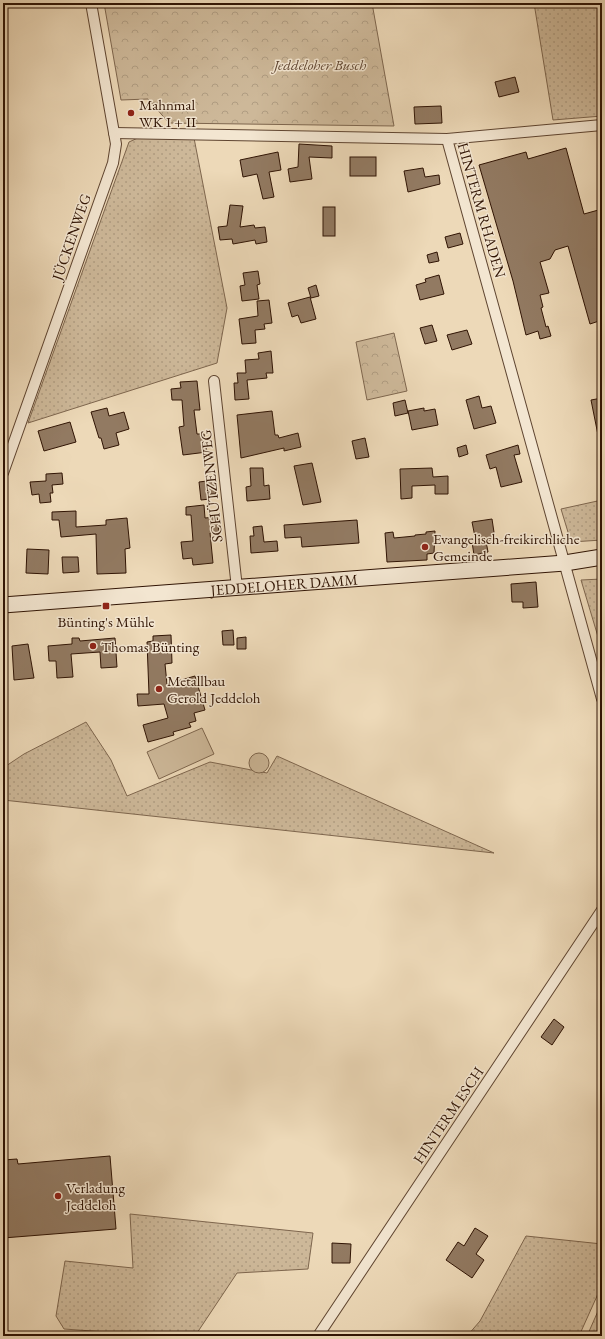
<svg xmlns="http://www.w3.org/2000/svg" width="605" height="1339" font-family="'EB Garamond',serif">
	<defs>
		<pattern id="grass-dots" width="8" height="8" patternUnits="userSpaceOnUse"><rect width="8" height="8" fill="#cdb899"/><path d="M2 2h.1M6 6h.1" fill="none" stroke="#b09d82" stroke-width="1.8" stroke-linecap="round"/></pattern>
		<pattern id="forest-crowns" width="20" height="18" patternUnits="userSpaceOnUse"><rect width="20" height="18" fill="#cdb899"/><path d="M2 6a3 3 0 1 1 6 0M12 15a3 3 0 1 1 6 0" fill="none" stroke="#b09d82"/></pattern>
	</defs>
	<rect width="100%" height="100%" fill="#edd9b8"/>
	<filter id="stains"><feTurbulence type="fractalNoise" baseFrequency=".005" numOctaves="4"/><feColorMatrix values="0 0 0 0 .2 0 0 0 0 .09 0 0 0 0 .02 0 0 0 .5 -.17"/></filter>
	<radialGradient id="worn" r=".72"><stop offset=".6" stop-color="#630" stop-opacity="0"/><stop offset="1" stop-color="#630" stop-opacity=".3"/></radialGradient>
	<g fill="url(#grass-dots)" stroke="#7e664e">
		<path d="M534 3H602V116L553 120Z"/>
		<path d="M140 137 194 138 227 308 217 363 28 423 129 142Z"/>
		<path d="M602 500V540L571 542 561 509Z"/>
		<path d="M602 579V650L581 580Z"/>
		<path d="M86 722 111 760 127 796 210 762 267 773 277 756 494 853 3 800V768L24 754Z"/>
		<path d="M130 1214 313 1233 308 1269 237 1273 195 1336H163L64 1329 56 1316 65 1261 133 1268Z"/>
		<path d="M526 1236 602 1244V1285L579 1336H467L480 1321Z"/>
		<path d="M602 1302V1336H587Z"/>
	</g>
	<g fill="url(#forest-crowns)" stroke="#7e664e">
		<path d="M104 3H372L394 126 169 123 148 99 121 100Z"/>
		<path d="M394 333 407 391 367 400 356 342Z"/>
	</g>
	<g fill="#cdb899" stroke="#7e664e">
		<path d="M202 728 214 754 159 779 147 752Z"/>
		<circle cx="259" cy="763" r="10"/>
	</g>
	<g fill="#927a62" stroke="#301404">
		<path d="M515 77 519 92 499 97 495 82Z"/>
		<path d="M441 106 442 123 415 124 414 107Z"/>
		<path d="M299 144 332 146V158L309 157 312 179 290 182 288 169 298 167Z"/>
		<path d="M566 148 584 214 602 209V320L590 324 568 246 555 250 550 259 540 262 549 293 540 295 543 307 541 308 546 327 548 326 551 336 540 339 538 331 526 335 513 281 479 165 526 152 528 159Z"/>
		<path d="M278 152 281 170 269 172 274 197 263 199 257 174 243 177 240 160Z"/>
		<rect x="350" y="157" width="26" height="19"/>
		<path d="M423 168 425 177 439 175 440 184 408 192 404 171Z"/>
		<path d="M230 205 243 206 240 227 254 225 255 228 265 227 267 242 256 244 255 240 233 244 232 239 220 240 218 227 227 226Z"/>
		<rect x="323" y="207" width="12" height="29"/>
		<path d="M460 233 463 244 448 248 445 237Z"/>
		<path d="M437 252 439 261 429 263 427 255Z"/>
		<path d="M258 271 260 284 257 285 259 299 242 301 240 286 245 285 243 273Z"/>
		<path d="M439 275 444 294 420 300 416 285 426 282 425 279Z"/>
		<path d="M316 285 319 296 311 298 308 288Z"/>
		<path d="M310 297 316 319 301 323 298 315 292 317 288 303Z"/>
		<path d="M269 300 272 323 264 324 265 329 255 330 256 343 242 344 239 319 258 316 257 301Z"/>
		<path d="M432 325 437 341 425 344 420 328Z"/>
		<path d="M467 330 472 344 452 350 447 335Z"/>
		<path d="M271 351 273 373H266L267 378 247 380 249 399 235 400 234 383H238L237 373H246L245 360 259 359 258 353Z"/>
		<path d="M197 381 200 410H194L197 434H204L207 452 183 455 179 427 184 426 182 400H172L171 389 181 388 180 382Z"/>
		<path d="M479 396 482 408 491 406 496 423 474 429 466 400Z"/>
		<path d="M602 398V435H598L591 400Z"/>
		<path d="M405 400 408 413 395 416 393 403Z"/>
		<path d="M107 408 109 416 124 412 129 429 116 433 119 445 104 449 101 438H99L91 412Z"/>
		<path d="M424 408V411L435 409 438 425 412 430 408 411Z"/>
		<path d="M272 411 275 435H278L279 438 298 433 301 447 284 451V448L241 458 237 415Z"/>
		<path d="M70 422 76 442 44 451 38 431Z"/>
		<path d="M365 438 369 457 356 459 352 441Z"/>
		<path d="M466 445 468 454 459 457 457 448Z"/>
		<path d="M518 445 520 454 514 455 522 482 501 487 496 467 490 469 486 455Z"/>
		<path d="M312 463 321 502 303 505 294 466Z"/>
		<path d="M250 468H263L264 486 269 485 270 499 247 501 246 487 251 486Z"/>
		<path d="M432 468 433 477 448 476V494H435V485L412 486V498L401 499 400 469Z"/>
		<path d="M62 473 63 484 52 485 53 493H50L51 502 40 503 39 494 32 495 30 482 46 481V474Z"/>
		<path d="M215 480 216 494H209L210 499 201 500 199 482Z"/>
		<path d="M204 505 205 518 217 517 219 532 210 533 213 563 193 565 192 558 183 559 181 542 193 541 191 515H186V507Z"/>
		<path d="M76 511V527L106 525V520L127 518 130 548 125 549 126 573 97 574 96 534 61 537 59 520H52V512Z"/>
		<path d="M492 519 495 539 486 541 488 552 474 555 472 542H476L472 522Z"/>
		<path d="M357 520 359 543 302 547 301 537 285 538 284 525Z"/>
		<path d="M262 526 264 542 277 541 278 551 251 553 250 536H254L253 527Z"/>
		<path d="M435 531 434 553 427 554V560L387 562 385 533 393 532 394 538 415 536V535L426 534V532Z"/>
		<path d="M27 549 49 550 48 574 26 573Z"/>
		<path d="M62 557H78L79 572 63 573Z"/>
		<path d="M536 582 538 607 523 608V602H512L511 584Z"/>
		<path d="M233 630 234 645H223L222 631Z"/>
		<path d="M171 635 172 663 165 664 167 684 195 676 205 710 194 713 196 721 189 723 191 727 173 732 174 735 148 742 143 725 168 718 164 704 138 706 137 694H149L147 642 153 641V636Z"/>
		<path d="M246 637V649H237V638Z"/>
		<path d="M72 638H79L80 641 115 638 117 667 101 668 100 652 71 654 73 677 57 678 56 661H49L48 646 72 644Z"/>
		<path d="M28 644 34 678 14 680 12 646Z"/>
		<path d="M554 1019 564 1027 552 1045 541 1037Z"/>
		<path d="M110 1156 116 1229 3 1238V1160L17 1159 18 1164Z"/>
		<path d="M475 1228 488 1236 476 1254 484 1260 472 1278 446 1260 458 1242 464 1246Z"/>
		<path d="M332 1243 351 1244 350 1263H332Z"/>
	</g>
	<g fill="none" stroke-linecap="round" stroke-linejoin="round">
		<g stroke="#5f4531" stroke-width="12">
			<g id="street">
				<path d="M114 133 447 139 602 125"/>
				<path d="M447 139 602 699"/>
				<path d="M214 381 237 588"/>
				<path d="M3 473 113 163 116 144 91 3"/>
				<path d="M318 1336 602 910"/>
			</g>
		</g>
		<g stroke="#301404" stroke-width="17">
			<g id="secondary">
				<path id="s1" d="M3 605 565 563 602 557"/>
			</g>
		</g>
		<use href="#street" stroke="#f3e6d1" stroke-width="10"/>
		<use href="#secondary" stroke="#f3e6d1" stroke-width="15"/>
	</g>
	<g fill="#8f2418" stroke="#f3e6d1" stroke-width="1.5">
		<circle cx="131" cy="113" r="4"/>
		<circle cx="425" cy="547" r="4"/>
		<rect x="102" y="602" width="8" height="8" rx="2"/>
		<circle cx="93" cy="646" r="4"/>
		<circle cx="159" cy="689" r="4"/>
		<circle cx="58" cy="1196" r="4"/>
	</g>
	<g text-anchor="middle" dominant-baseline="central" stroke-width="3" stroke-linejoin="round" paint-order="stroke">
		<g font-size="15" font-style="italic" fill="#5f4531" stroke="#f3e6d1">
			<text x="320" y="64">Jeddeloher Busch</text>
		</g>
		<g font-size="15" fill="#301404" stroke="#f3e6d1" text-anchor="start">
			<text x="139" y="104">Mahnmal<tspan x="139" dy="17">WK I + II</tspan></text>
			<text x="433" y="538">Evangelisch-freikirchliche<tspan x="433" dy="17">Gemeinde</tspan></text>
			<text x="106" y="621" text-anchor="middle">Bünting's Mühle</text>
			<text x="101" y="646">Thomas Bünting</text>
			<text x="167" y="680">Metallbau<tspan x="167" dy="17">Gerold Jeddeloh</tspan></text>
			<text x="66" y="1187">Verladung<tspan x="66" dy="17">Jeddeloh</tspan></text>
		</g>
		<g font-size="15" fill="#301404" stroke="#f3e6d1">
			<text transform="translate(482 210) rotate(74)">HINTERM RHADEN</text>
			<text transform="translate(71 237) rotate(-71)">JÜCKENWEG</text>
			<text transform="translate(211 486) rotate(-96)">SCHÜTZENWEG</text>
			<text stroke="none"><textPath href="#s1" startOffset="282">JEDDELOHER DAMM</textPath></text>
			<text transform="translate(448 1115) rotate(-56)">HINTERM ESCH</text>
		</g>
	</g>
	<rect width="605" height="1339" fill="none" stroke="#edd9b8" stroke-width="16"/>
	<rect x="4" y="4" width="597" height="1331" fill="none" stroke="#301404" stroke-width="2"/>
	<rect x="8" y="8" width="589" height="1323" fill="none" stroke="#301404"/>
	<rect width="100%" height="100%" filter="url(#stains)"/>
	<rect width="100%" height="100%" fill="url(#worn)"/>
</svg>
